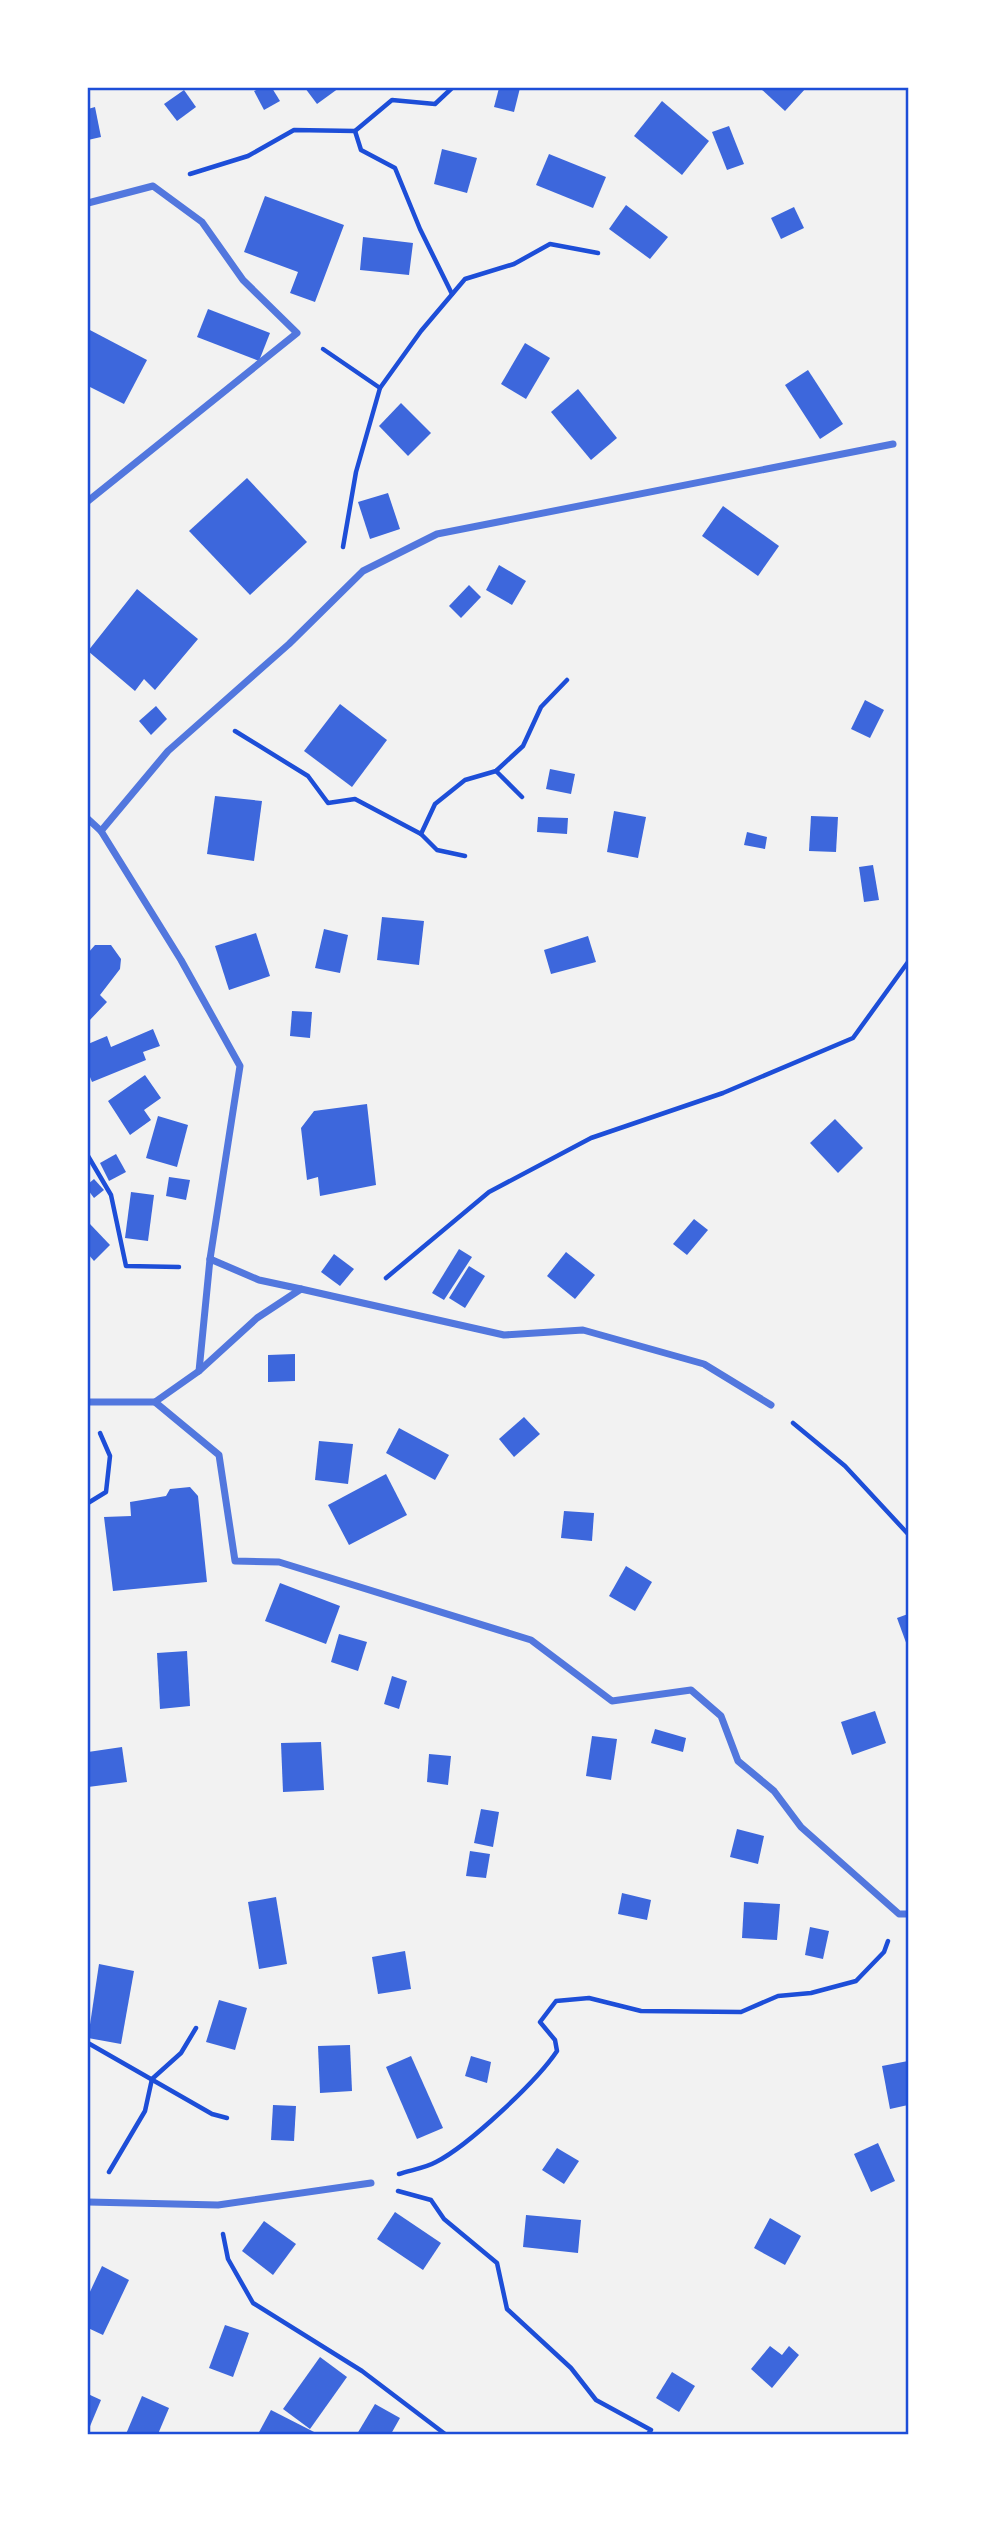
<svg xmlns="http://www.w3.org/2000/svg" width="996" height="2522" font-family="'PT Sans',sans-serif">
	<rect width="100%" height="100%" fill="#f2f2f2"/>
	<g fill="#3d67dc">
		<path d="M261 88H272L280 101 264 110 254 91Z"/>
		<path d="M305 88H339L317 104Z"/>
		<path d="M499 88H520L514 112 494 107Z"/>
		<path d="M760 88H806L785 111Z"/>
		<path d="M184 90 196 107 177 121 164 104Z"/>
		<path d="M662 101 709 141 682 175 634 136Z"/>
		<path d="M95 107 101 137 88 140V109Z"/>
		<path d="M729 126 744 164 727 170 712 132Z"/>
		<path d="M442 149 477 158 467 193 434 184Z"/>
		<path d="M549 154 606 177 593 208 536 185Z"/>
		<path d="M265 196 344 225 315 302 290 293 298 272 244 252Z"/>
		<path d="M626 205 668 237 650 259 609 229Z"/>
		<path d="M794 207 804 228 781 239 771 218Z"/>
		<path d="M363 237 413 243 409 275 360 270Z"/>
		<path d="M208 309 270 333 259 361 197 337Z"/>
		<path d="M88 329 147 360 124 404 88 386Z"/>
		<path d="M525 343 550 358 526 399 501 384Z"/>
		<path d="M808 370 843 424 820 439 785 385Z"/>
		<path d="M578 389 617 438 591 460 551 412Z"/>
		<path d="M401 403 431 433 408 456 379 426Z"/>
		<path d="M247 478 307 542 250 595 189 531Z"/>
		<path d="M388 493 400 529 370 539 358 502Z"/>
		<path d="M723 506 779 546 758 576 702 536Z"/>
		<path d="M499 565 526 581 512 605 486 590Z"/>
		<path d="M469 585 481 597 461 618 449 606Z"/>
		<path d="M137 589 198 639 155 690 144 679 135 691 88 651Z"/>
		<path d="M865 700 884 710 870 738 851 729Z"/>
		<path d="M340 704 387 740 352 787 304 751Z"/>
		<path d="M156 706 167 719 151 735 139 721Z"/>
		<path d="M550 769 575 774 571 794 546 789Z"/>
		<path d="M215 796 262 801 254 861 207 854Z"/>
		<path d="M614 811 646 817 638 858 607 852Z"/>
		<path d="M811 816 838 817 836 852 809 851Z"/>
		<path d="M538 817 568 818 567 834 537 832Z"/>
		<path d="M747 832 767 837 765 849 744 845Z"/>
		<path d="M873 865 879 900 864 902 859 867Z"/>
		<path d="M382 917 424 921 419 965 377 960Z"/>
		<path d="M324 929 348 935 340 973 315 968Z"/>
		<path d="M256 933 270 976 229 990 215 946Z"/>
		<path d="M588 936 596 962 551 974 544 950Z"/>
		<path d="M95 945H111L121 959 120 969 100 995 107 1002 88 1022V953Z"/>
		<path d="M292 1011 312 1012 310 1038 290 1036Z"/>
		<path d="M153 1029 160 1046 143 1052 146 1060 92 1082 88 1072V1044L107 1036 111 1047Z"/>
		<path d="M145 1075 161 1098 144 1110 151 1120 130 1135 108 1101Z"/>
		<path d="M367 1104 376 1185 320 1196 318 1177 307 1180 301 1128 314 1111Z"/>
		<path d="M158 1116 188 1125 177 1167 146 1158Z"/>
		<path d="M835 1119 863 1148 838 1173 810 1143Z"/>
		<path d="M116 1154 126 1172 109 1181 100 1163Z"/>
		<path d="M169 1177 190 1180 186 1200 166 1196Z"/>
		<path d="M94 1179 104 1190 94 1198 88 1190V1184Z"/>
		<path d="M131 1192 154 1195 148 1241 125 1238Z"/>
		<path d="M694 1219 708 1230 687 1255 673 1244Z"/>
		<path d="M90 1224 110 1245 94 1261 88 1254Z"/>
		<path d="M459 1249 472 1257 444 1300 432 1293Z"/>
		<path d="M566 1252 595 1275 575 1299 547 1276Z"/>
		<path d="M334 1254 354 1269 340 1286 321 1272Z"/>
		<path d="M469 1266 485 1276 465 1308 449 1298Z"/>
		<path d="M295 1354V1381L268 1382V1355Z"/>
		<path d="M524 1417 540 1434 514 1457 499 1439Z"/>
		<path d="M399 1428 449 1455 435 1480 386 1453Z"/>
		<path d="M319 1441 353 1444 348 1484 315 1480Z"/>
		<path d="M386 1474 407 1515 349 1545 328 1505Z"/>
		<path d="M190 1487 198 1496 207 1582 113 1591 104 1517 131 1516 130 1502 166 1496 170 1489Z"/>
		<path d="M564 1511 594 1513 592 1541 561 1538Z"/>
		<path d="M626 1566 652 1582 635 1611 609 1596Z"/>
		<path d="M280 1583 340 1606 326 1644 265 1621Z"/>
		<path d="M908 1614V1648L897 1618Z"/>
		<path d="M339 1634 367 1642 358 1671 331 1662Z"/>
		<path d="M187 1651 190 1706 160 1709 157 1653Z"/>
		<path d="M392 1676 407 1681 399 1709 384 1704Z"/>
		<path d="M875 1711 886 1743 852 1755 841 1722Z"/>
		<path d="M655 1729 686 1738 683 1752 651 1743Z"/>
		<path d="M592 1736 617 1739 611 1780 586 1776Z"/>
		<path d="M321 1742 324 1790 283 1792 281 1743Z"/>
		<path d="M122 1747 127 1782 88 1787V1752Z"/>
		<path d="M429 1754 451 1756 448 1785 427 1782Z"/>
		<path d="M481 1809 499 1812 493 1847 474 1843Z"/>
		<path d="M737 1829 764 1836 758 1864 730 1857Z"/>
		<path d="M470 1851 490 1854 486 1878 466 1876Z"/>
		<path d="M622 1893 651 1900 647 1920 618 1914Z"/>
		<path d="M276 1897 287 1964 259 1969 248 1902Z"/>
		<path d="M744 1902 780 1904 777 1940 742 1938Z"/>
		<path d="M810 1927 829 1931 823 1959 805 1955Z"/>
		<path d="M405 1951 411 1989 378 1994 372 1957Z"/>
		<path d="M99 1964 134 1971 121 2044 88 2038Z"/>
		<path d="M219 2000 247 2008 235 2050 206 2042Z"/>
		<path d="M350 2045 352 2091 320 2093 318 2046Z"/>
		<path d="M411 2056 443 2128 417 2139 386 2067Z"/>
		<path d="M471 2056 491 2062 487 2083 465 2076Z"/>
		<path d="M908 2061V2105L890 2109 882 2066Z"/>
		<path d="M273 2105 296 2106 294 2141 271 2140Z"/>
		<path d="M878 2143 895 2181 871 2192 854 2154Z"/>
		<path d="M557 2148 579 2161 564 2184 542 2170Z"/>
		<path d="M395 2212 441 2243 423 2270 377 2239Z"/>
		<path d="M526 2215 581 2220 578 2253 523 2247Z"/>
		<path d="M770 2218 801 2236 785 2265 754 2248Z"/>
		<path d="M264 2221 296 2244 273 2275 242 2251Z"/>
		<path d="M102 2266 129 2280 103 2335 88 2328V2296Z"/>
		<path d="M225 2325 249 2333 233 2377 209 2368Z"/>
		<path d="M770 2346 782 2355 789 2346 799 2355 772 2388 751 2369Z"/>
		<path d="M320 2357 347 2377 310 2429 283 2409Z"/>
		<path d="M672 2372 695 2386 679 2412 656 2398Z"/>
		<path d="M88 2394 101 2400 88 2431Z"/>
		<path d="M142 2396 169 2408 158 2434H126Z"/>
		<path d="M375 2404 400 2418 391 2434H357Z"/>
		<path d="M271 2410 318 2434H258Z"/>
	</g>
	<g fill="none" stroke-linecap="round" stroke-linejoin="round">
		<g stroke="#1d4ed8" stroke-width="4.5">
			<path d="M355 131 361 150 395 168 420 229 452 294"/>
			<path d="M190 174 248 156 294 130 355 131 392 100 435 104 452 88"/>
			<path d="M323 349 380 388"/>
			<path d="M343 547 356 472 380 388 421 331 465 279 514 264 550 244 598 253"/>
			<path d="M235 731 308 776 328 803 355 799 421 834 437 850 465 856"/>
			<path d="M496 771 522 797"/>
			<path d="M421 834 435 804 465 780 496 771 523 746 541 707 567 680"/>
			<path d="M88 1156 111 1195 126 1266 179 1267"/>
			<path d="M386 1278 489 1192 591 1138 723 1093 853 1038 908 962"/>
			<path d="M793 1423 845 1466 908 1534"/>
			<path d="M88 1503 106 1492 110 1456 100 1433"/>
			<path d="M88 2043 212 2114 227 2118"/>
			<path d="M109 2172 145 2111 152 2079 181 2053 196 2028"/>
			<path d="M399 2174C411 2170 425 2168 436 2162 468 2146 537 2081 557 2051L555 2040 540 2022 556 2001 589 1998 641 2011 741 2012 778 1996 811 1993 856 1981 884 1952 888 1941"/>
			<path d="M398 2191 431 2200 444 2219 497 2263 507 2309 571 2368 596 2400 651 2430 648 2434"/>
			<path d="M223 2234 228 2259 253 2303 362 2371 445 2434"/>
		</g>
		<g stroke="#5277de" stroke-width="7">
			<path d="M88 203 153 186 202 222 243 280 297 333 88 501"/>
			<path d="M88 819 101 831 181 960 240 1066 210 1259 199 1371 155 1402 219 1455 235 1561 279 1562 531 1640 612 1701 691 1690 721 1716 738 1761 774 1791 801 1827 899 1914H908"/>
			<path d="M101 831 168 751 289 644 363 571 437 534 893 444"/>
			<path d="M210 1259 259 1280 301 1289"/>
			<path d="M199 1371 257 1318 301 1289 504 1335 583 1330 704 1364 771 1405"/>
			<path d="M88 1402H155"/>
			<path d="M88 2202 218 2205 371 2183"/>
		</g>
	</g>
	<rect width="996" height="2522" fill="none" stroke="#ffffff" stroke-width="178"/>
	<rect x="89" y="89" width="818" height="2344" fill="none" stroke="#1d4ed8" stroke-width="2.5"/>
</svg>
